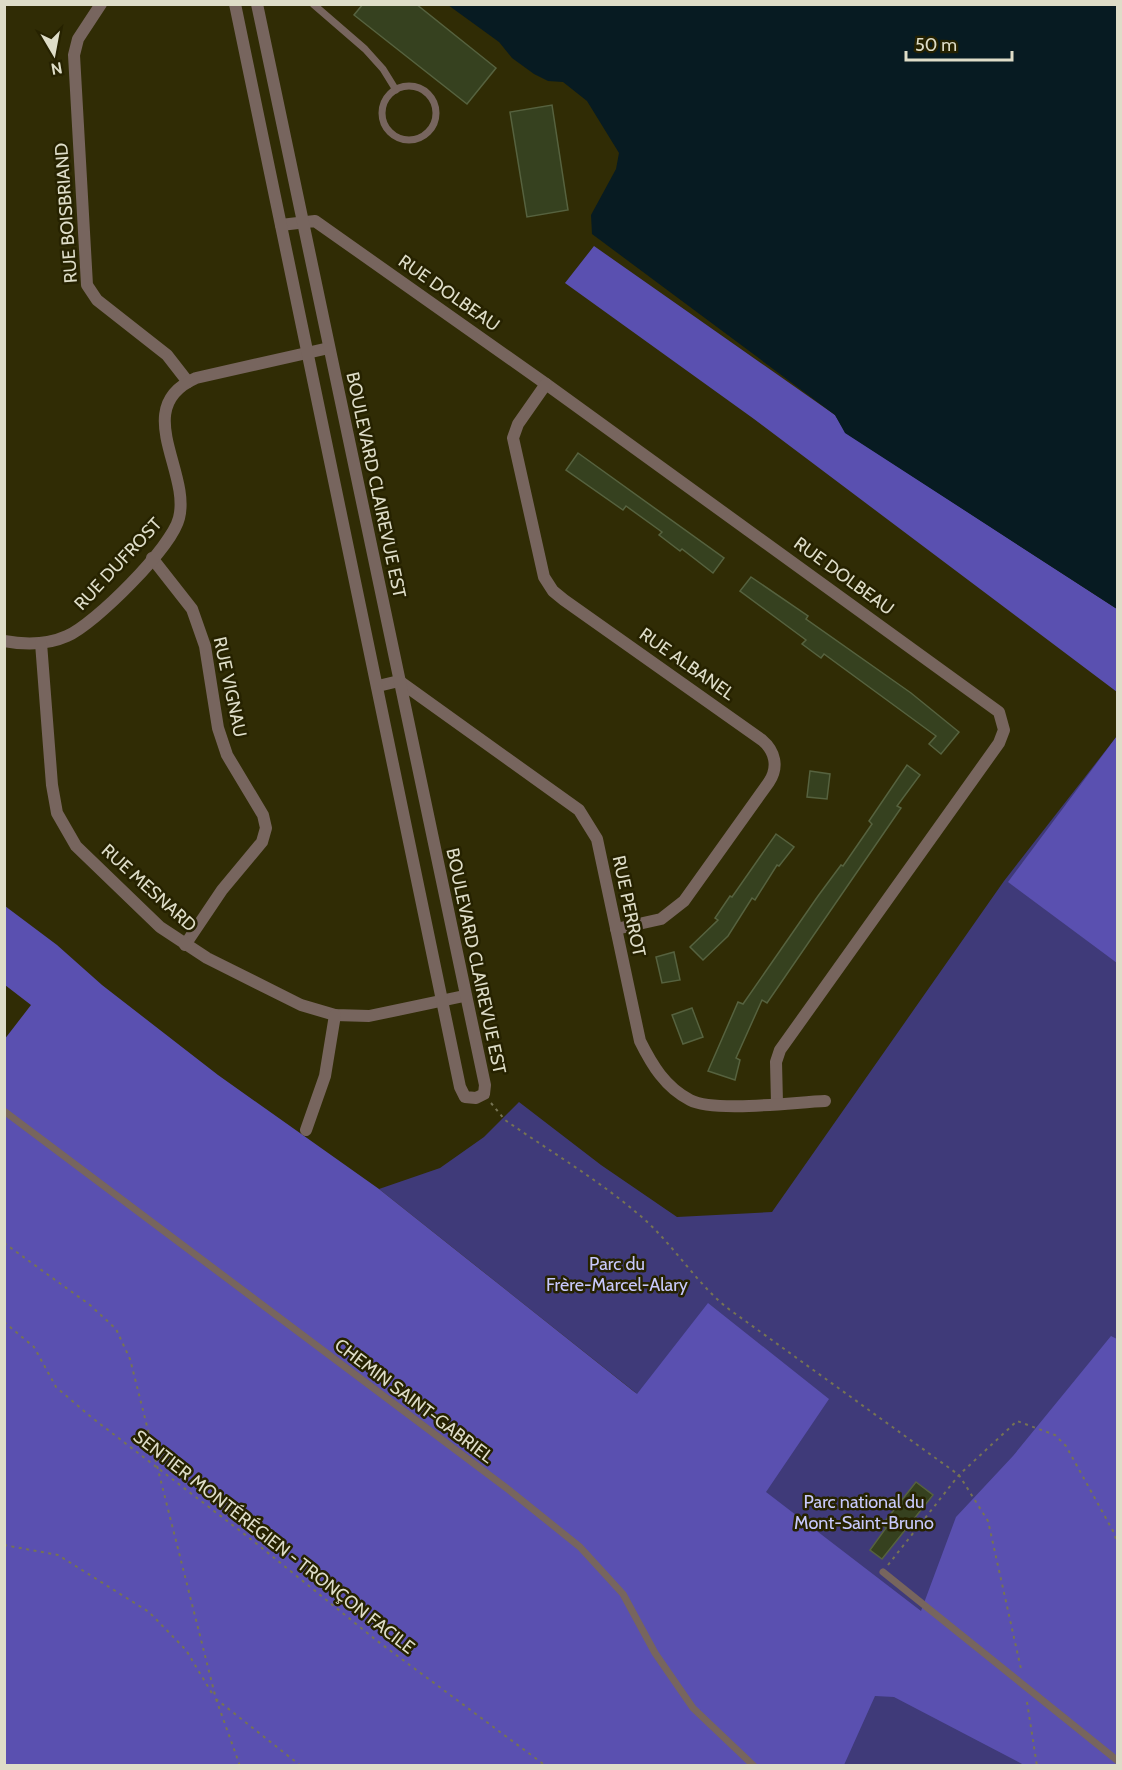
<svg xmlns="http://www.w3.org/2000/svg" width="1122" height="1770" font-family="Cabin,sans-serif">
	<rect width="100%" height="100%" fill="#302c05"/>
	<path fill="#3f3a79" d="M1117 736V1765H5L4 1104 636 1393 379 1189 440 1168 484 1137 519 1102 601 1165 677 1217 772 1212 1004 881Z"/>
	<g fill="#5a50b0">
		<path d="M594 246 835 415 846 433 1117 609V692L754 419 565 283Z"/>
		<path d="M1117 736V963L1008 882Z"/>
		<path d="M5 906 57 945 102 985 218 1075 379 1189 637 1394 708 1303 829 1399 766 1492 921 1611 956 1517 1013 1456 1111 1336 1117 1339V1765H1024L894 1697 875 1696 844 1765H5L4 1040 31 1005 5 985Z"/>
	</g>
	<path fill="#071b22" d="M448 5H1117V609L845 433 835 415 592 234 591 215 616 169 619 153 587 101 563 82 548 81 534 74 512 58 499 42Z"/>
	<g fill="#36411f" stroke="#56623f" stroke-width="1.5">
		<path d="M363 4H416L496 68 467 104 354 15Z"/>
		<path d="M552 105 568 210 527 217 510 112Z"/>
		<path d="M578 453 724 558 713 573 682 549 680 551 659 535 662 532 626 506 623 510 566 470Z"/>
		<path d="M751 577 808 616 806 619 911 693 959 732 941 754 929 744 936 736 824 654 821 658 802 644 806 640 740 591Z"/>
		<path d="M907 765 920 775 897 806 901 808 767 1003 762 1000 736 1058 740 1060 735 1080 708 1071 738 1002 743 1004 818 896 841 865 843 866 872 824 869 821Z"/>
		<path d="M810 771 830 774 827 799 807 797Z"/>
		<path d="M776 834 794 847 779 866 777 865 755 900 752 898 728 936 703 960 690 947 718 920 715 918 730 896 732 897Z"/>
		<path d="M674 952 680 980 662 983 656 957Z"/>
		<path d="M692 1008 703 1037 683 1044 672 1015Z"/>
		<path d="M916 1482 933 1495 882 1559 870 1550 886 1528 882 1525Z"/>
	</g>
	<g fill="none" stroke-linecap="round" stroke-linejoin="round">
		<g stroke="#767353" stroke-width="2" stroke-dasharray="3 4.5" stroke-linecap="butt">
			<path d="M491 1103 505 1120C551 1152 602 1182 644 1219 674 1246 695 1281 726 1307L959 1475 988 1521 1021 1669"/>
			<path d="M4 1243 90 1305 116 1329 130 1359 216 1699 301 1766"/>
			<path d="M4 1322 34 1347 56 1387 91 1417 252 1540 376 1640 546 1766"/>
			<path d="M4 1545 58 1555 149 1612 186 1650 213 1695"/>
			<path d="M888 1565 959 1475 1017 1421 1055 1435 1066 1446 1113 1531 1118 1544"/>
			<path d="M216 1699 240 1766"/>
			<path d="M1027 1702 1037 1766"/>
		</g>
		<g stroke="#77655e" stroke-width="7">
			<path d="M313 4 365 49 383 69 396 90"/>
			<circle cx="409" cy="113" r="27"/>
			<path d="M4 1111 509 1490 580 1547 623 1594 655 1653 693 1708 754 1766"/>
			<path d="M883 1572 1118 1761"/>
		</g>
		<g stroke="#77655e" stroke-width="12">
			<path d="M101 4 78 39 74 55 87 285 97 300 167 355 188 382"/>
			<path d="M281 225 315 221 546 384 999 712 1004 730 999 743 780 1050 776 1062 777 1103"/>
			<path d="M546 384 518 424 513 438 544 577 553 591 564 600 762 740C775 751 779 767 769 782L684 901 661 919 616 929"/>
			<path d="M152 558 192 609 205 646 218 728 227 755 263 815 266 828 262 842 222 890 185 945"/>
			<path d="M4 641C26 645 47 645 67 636 95 624 172 547 179 518 191 471 130 407 196 378L329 348"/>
			<path d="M41 643 52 785 57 813 76 846 160 927 207 958 301 1005 335 1015 369 1016 464 996"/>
			<path d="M378 686 399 681 579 810 597 839 640 1041C652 1065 665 1087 690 1100 715 1113 795 1102 825 1101"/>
			<path d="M306 1130 325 1076 335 1015"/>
		</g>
		<path stroke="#77655e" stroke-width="12" d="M235 4 460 1087 465 1097 476 1098 484 1094 485 1085 257 4"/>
	</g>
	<g text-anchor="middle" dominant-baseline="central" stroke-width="5" stroke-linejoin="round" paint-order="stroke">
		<g font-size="18" fill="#deddc8" stroke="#262200">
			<text transform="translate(66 213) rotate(-94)">RUE BOISBRIAND</text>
			<text transform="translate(449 293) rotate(35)">RUE DOLBEAU</text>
			<text transform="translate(376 485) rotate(78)">BOULEVARD CLAIREVUE EST</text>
			<text transform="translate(118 564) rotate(-47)">RUE DUFROST</text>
			<text transform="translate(844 576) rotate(36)">RUE DOLBEAU</text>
			<text transform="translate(687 664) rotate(35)">RUE ALBANEL</text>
			<text transform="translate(230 687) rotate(78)">RUE VIGNAU</text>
			<text transform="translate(149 888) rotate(42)">RUE MESNARD</text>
			<text transform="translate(629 906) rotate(78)">RUE PERROT</text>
			<text transform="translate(476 961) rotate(78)">BOULEVARD CLAIREVUE EST</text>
			<text transform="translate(414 1401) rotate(37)">CHEMIN SAINT-GABRIEL</text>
			<text transform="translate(274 1542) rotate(38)">SENTIER MONTÉRÉGIEN - TRONÇON FACILE</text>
		</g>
		<g font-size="18" fill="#c8c9fc" stroke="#262200">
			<text x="617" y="1264">Parc du<tspan x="617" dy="21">Frère-Marcel-Alary</tspan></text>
			<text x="864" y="1502">Parc national du<tspan x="864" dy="21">Mont-Saint-Bruno</tspan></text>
		</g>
	</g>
	<rect width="1122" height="1770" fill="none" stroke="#deddc8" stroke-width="12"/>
	<g transform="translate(54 54) rotate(170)" stroke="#262200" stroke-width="4.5" paint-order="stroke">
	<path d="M0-4.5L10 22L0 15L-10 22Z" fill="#deddc8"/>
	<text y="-9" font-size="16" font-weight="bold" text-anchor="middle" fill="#deddc8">N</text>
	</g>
	<path d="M906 51v9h106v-9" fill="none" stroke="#deddc8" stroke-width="3"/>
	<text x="915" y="51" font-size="18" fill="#deddc8" stroke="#262200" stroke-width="4.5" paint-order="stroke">50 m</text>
</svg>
